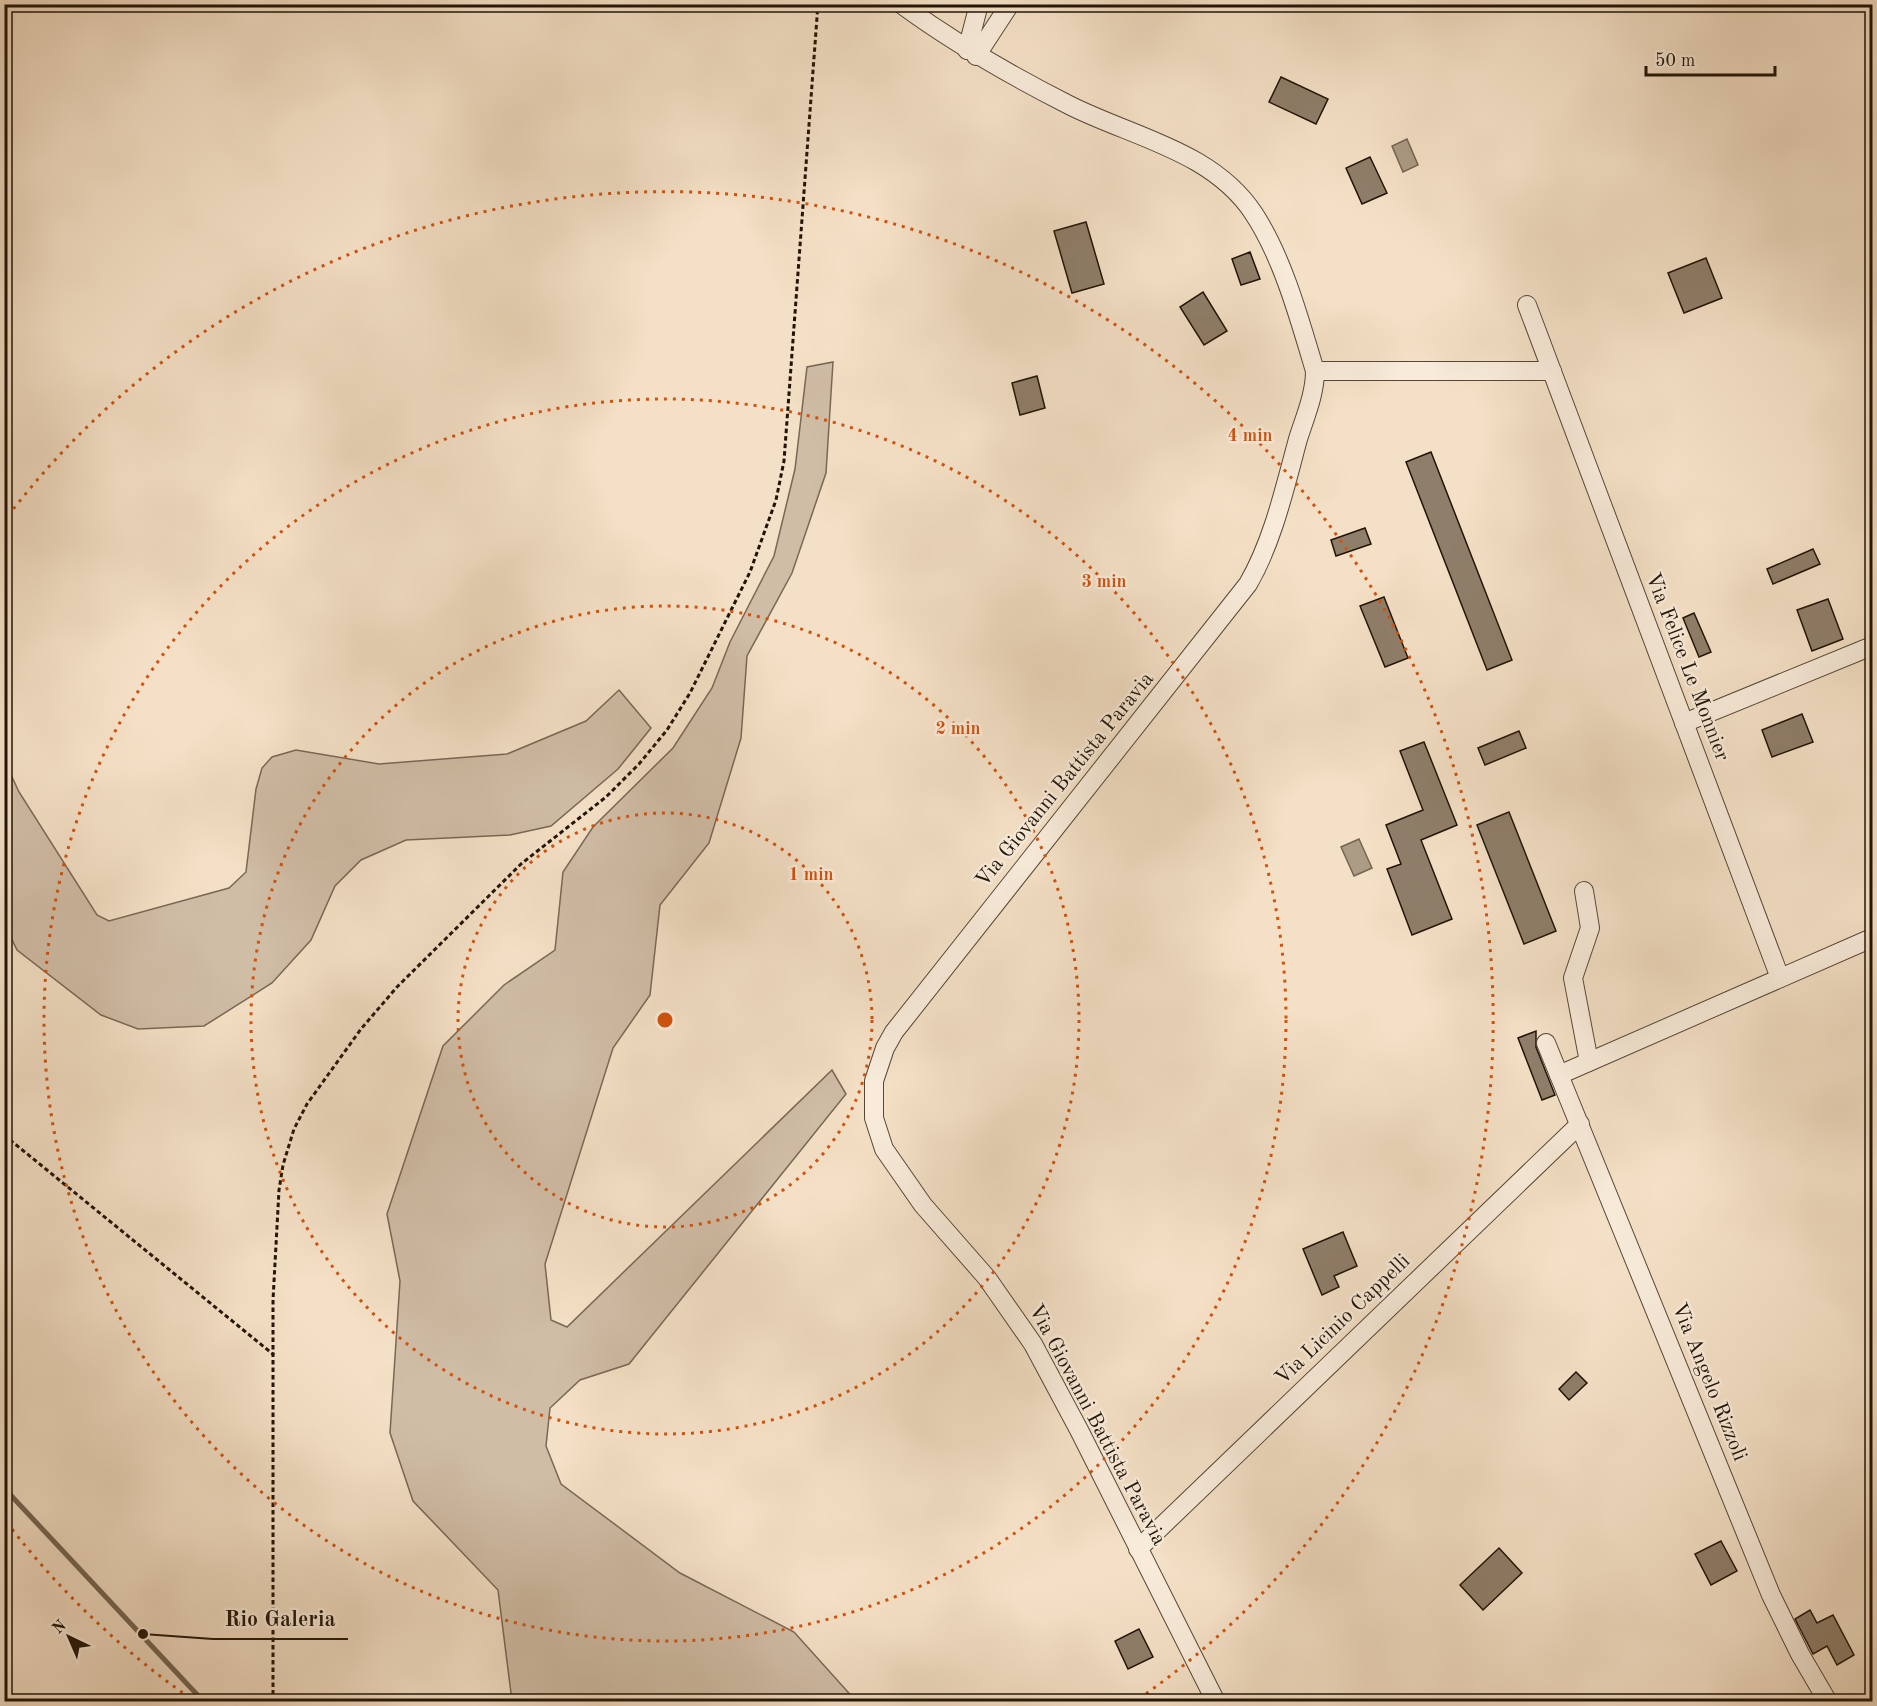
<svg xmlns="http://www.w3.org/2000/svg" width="1877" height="1706" font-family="'Old Standard TT',serif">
	<rect width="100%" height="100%" fill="#f4e0c6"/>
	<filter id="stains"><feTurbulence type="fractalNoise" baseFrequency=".00333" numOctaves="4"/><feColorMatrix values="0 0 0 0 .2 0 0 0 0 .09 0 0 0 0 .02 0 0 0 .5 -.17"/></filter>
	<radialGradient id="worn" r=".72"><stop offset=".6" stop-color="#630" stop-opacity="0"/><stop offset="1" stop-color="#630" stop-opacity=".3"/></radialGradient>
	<g fill="#d0bda6" stroke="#786856" stroke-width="1.5">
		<path d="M833 362 826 473 792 573 747 656 741 738 709 843 660 905 650 995 613 1048 545 1264 551 1320 567 1327 832 1070 846 1094 629 1364 580 1380 550 1408 546 1446 561 1484 680 1573 794 1632 856 1701H512L498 1590 413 1501 390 1433 400 1281 387 1214 443 1046 504 985 555 950 563 872 593 827 673 748 712 688 730 642 774 556 795 469 807 367Z"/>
		<path d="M619 690 651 728 618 769 551 826 510 835 406 840 361 860 335 886 311 940 272 983 204 1026 138 1029 101 1015 17 950 5 925V762L19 792 97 915 109 921 229 888 246 872 256 789 262 768 272 757 296 750 379 764 507 754 586 721Z"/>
	</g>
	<g fill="#ac9b85" stroke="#746553" stroke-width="1.5">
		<path d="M1407 139 1418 165 1403 172 1392 146Z"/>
		<path d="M1359 839 1372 868 1354 876 1341 847Z"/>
	</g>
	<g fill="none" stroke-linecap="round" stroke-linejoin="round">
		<path stroke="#746553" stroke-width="5" d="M4 1488 204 1702"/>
	</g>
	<g fill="#8f7e6a" stroke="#211407" stroke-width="1.5">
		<path d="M1281 77 1328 99 1316 124 1269 102Z"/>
		<path d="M1370 157 1387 193 1362 204 1346 168Z"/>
		<path d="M1086 222 1104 284 1072 293 1054 231Z"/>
		<path d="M1250 252 1260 279 1241 285 1232 259Z"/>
		<path d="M1706 258 1722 298 1684 313 1668 273Z"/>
		<path d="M1203 292 1227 331 1204 345 1180 307Z"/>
		<path d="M1037 376 1045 408 1020 415 1012 383Z"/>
		<path d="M1431 452 1512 660 1487 670 1406 462Z"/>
		<path d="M1365 528 1371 544 1336 556 1331 540Z"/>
		<path d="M1813 549 1820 564 1773 584 1767 569Z"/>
		<path d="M1384 597 1408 658 1385 667 1360 606Z"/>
		<path d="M1828 599 1843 639 1812 651 1797 610Z"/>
		<path d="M1694 613 1711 652 1699 657 1683 618Z"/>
		<path d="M1802 714 1813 742 1772 757 1762 730Z"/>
		<path d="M1519 731 1526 748 1485 765 1478 748Z"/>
		<path d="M1424 742 1457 825 1421 840 1452 919 1412 935 1387 869 1401 864 1386 825 1423 810 1400 751Z"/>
		<path d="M1509 812 1556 931 1524 944 1477 825Z"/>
		<path d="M1536 1031V1047L1555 1095 1542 1100 1518 1038Z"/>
		<path d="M1343 1232 1357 1266 1334 1276 1339 1287 1322 1295 1303 1249Z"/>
		<path d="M1576 1372 1587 1383 1569 1400 1559 1389Z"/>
		<path d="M1721 1541 1737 1571 1711 1585 1695 1554Z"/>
		<path d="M1499 1548 1522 1573 1483 1610 1460 1585Z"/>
		<path d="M1810 1610 1817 1623 1833 1615 1854 1655 1837 1665 1827 1646 1813 1654 1795 1619Z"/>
		<path d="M1139 1629 1153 1657 1128 1669 1115 1641Z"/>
	</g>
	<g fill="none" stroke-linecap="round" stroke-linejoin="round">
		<g stroke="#564737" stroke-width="20">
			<g id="minor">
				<path d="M901 4C954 43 1010 75 1069 105 1132 137 1213 151 1254 214 1283 258 1300 321 1315 371 1315 394 1305 417 1298 439 1285 487 1273 541 1248 584L894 1032 885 1048 874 1081V1118L884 1149 923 1205 987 1278 1033 1344 1079 1430 1216 1702"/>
				<path d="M967 50 979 4"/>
				<path d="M976 56 1010 4"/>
				<path d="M1527 305 1780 978"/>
				<path d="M1315 371H1552"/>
				<path d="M1684 723 1872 646"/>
				<path d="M1584 891 1590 928 1573 978 1589 1062"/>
				<path d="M1546 1043 1771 1595 1800 1654 1828 1702"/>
				<path d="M1559 1075 1872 938"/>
				<path d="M1138 1549 1580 1124"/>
			</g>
		</g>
		<g stroke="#211407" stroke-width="3" stroke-dasharray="4.5 3" stroke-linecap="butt">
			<path d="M4 1135 274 1355"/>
			<path d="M273 1702V1300L279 1190 283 1165 294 1129 307 1104 361 1029 397 987 521 864 606 797 639 764 667 730 690 693 750 572 776 500 784 461 818 4"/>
		</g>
		<use href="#minor" stroke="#f8ebda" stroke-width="18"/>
	</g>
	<g fill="none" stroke="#d4520c" stroke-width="3" stroke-dasharray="3 6">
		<circle cx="665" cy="1020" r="207"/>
		<circle cx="665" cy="1020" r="414"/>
		<circle cx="665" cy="1020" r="621"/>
		<path d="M190 1698A828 828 0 0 1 8 1524M8 516A828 828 0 1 1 1140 1698"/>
	</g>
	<g text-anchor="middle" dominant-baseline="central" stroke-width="5" stroke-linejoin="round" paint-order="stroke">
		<g font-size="21" fill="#211407" stroke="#f8ebda">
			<text transform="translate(1687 667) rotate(69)">Via Felice Le Monnier</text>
			<text transform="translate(1065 780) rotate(-51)">Via Giovanni Battista Paravia</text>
			<text transform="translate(1343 1320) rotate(-44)">Via Licinio Cappelli</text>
			<text transform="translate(1709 1382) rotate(68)">Via Angelo Rizzoli</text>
			<text transform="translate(1097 1425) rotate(62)">Via Giovanni Battista Paravia</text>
		</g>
	</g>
	<circle cx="665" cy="1020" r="9" fill="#d4520c" stroke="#f8ebda" stroke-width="3"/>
	<g font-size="18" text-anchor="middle" font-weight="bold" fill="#d4520c" stroke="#f8ebda" stroke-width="5" stroke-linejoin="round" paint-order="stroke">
		<text x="1250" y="441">4 min</text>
		<text x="1104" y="587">3 min</text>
		<text x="958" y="734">2 min</text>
		<text x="811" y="880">1 min</text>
	</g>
	<path fill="none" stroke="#211407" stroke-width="2" d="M143 1634L213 1639H348"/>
	<circle fill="#211407" stroke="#f8ebda" stroke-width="2" cx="143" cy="1634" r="6"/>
	<g font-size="22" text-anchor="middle" font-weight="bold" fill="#211407" stroke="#f8ebda" stroke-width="5" stroke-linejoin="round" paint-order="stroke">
		<text x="280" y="1626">Rio Galeria</text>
	</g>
	<rect width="1877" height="1706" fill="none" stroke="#f4e0c6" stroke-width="24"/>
	<rect x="6" y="6" width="1865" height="1694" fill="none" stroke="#211407" stroke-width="3"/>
	<rect x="12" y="12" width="1853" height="1682" fill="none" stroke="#211407" stroke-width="1.5"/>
	<g transform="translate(69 1637) rotate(316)" stroke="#f8ebda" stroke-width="4.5" paint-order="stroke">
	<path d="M0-4.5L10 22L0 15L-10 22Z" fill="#211407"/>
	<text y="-9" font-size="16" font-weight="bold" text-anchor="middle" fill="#211407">N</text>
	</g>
	<path d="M1646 66v9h129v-9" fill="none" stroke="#211407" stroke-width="3"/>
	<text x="1655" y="66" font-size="18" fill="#211407" stroke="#f8ebda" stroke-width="4.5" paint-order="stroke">50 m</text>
	<rect width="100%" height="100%" filter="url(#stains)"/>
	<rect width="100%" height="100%" fill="url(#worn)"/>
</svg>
